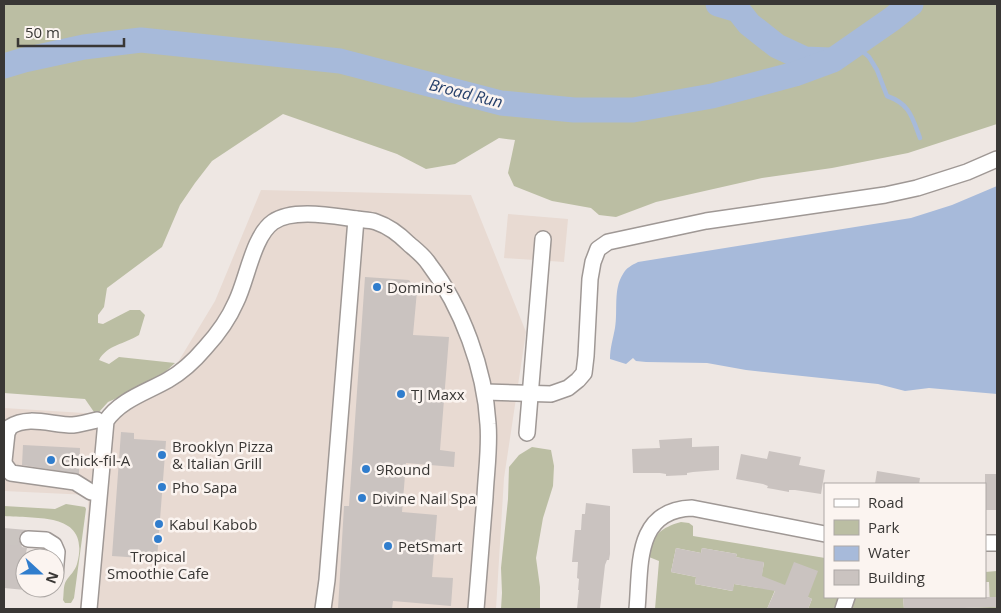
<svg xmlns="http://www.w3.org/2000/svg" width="1001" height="613" font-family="'Open Sans',sans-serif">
	<rect width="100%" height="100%" fill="#eee7e3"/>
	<g fill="#e8dad2">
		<path d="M261 190 471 195 526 332 504 478 496 609H80L89 495 4 491V408L100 414 146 388 172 372 215 301Z"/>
		<path d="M508 214 568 219 564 262 504 258Z"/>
	</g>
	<g fill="#bbbea3" fill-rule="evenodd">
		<path d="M4 4H997V124L908 153 832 168 762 178 656 202 616 217 599 215 591 208 552 201 514 186 508 173 515 140 499 138 455 164 426 169 397 154 283 114 212 161 195 183 180 205 162 247 107 288 104 307 98 315V323L103 324 130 310H140L145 315 139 335C125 344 107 345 99 360L109 364 119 357 175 363 165 372 147 385 108 402 99 412H94L85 399 4 393Z"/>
		<path d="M532 447 551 450 554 466 553 486 543 518 536 558 540 587V609H501L502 593 501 568 508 499 509 467 519 455Z"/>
		<path d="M66 504 85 507 86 509 74 598 71 603H65L63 600C64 594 63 586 66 581 70 575 75 571 77 564 91 512 39 519 4 516V506L55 509Z"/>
		<path d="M681 522 689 523 693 526V536L825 558V597H903L904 609H808L812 599 778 583 767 609H655L659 561 649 557C650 536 662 527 681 522ZM676 548 701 553 702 548 737 554 736 557 764 563 759 588 734 584 732 591 695 584 696 577 671 572Z"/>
		<path d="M997 571V609H964V608L990 607 989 582H985V572Z"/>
	</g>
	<path fill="#a7bada" d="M997 186V394L929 388 905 391 878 384 746 370 707 363 646 362 636 361 633 358 626 364 610 359C610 348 613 339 615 328 618 311 613 289 623 274 626 268 632 265 638 262L911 218 952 205Z"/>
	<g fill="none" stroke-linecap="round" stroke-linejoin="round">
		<path stroke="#a7bada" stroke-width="4.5" d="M855 45 869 57 877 70 887 96C910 104 912 117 920 138"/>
		<g stroke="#a7bada" stroke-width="25">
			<path d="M718 4 738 10 749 24 777 46 805 59 830 60"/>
			<path d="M4 66 24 60 84 47 141 40 340 61 501 103 574 110H633L712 96 795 74 833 60 892 19 911 4"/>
		</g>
	</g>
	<g fill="#cac3c0">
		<path d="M365 277 409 280 417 291 413 335 449 337 440 450 455 452 454 467 406 463 402 512 437 515 432 577 453 578 451 606 393 601 392 609H338L344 506H349Z"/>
		<path d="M121 432 134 433V439L166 441 157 559 112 556Z"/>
		<path d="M692 438V447L719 446V470L693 472 687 473V475L666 476V474L660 473H633L632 449 660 448 659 440Z"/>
		<path d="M23 445 80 448 79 474 22 465Z"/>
		<path d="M769 451 801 457 799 465 825 470 821 494 795 490H789V492L773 489 767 488 768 486 763 484 736 479 741 454 767 459Z"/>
		<path d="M877 471 920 478 919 484H875Z"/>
		<rect x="985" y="474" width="12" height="36"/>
		<path d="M586 503 610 506V554L609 560H607L605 565 600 609H577L579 590H578L579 579 577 578 578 562H572L575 530H581L582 514H585Z"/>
		<path d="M4 528 27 530 20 534 19 539 22 547 27 548 25 558V590L4 588Z"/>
		<path d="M676 548 701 553 702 548 737 554 736 557 764 562 762 576 785 585 794 562 818 571 808 597 812 599 808 609H767L775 591 734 584 733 591 695 584 696 577 671 572Z"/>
		<path d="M903 597H997V607L964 608V609H904Z"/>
	</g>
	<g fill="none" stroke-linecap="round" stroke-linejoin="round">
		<path stroke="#cac4c0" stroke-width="15" stroke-dasharray="15 8" stroke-linecap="butt" d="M4 537 28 539"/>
		<g stroke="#9f9895" stroke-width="18">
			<g id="minor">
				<path d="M485 392 551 394 568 388 578 380 584 373 586 356 590 279 593 262 598 249 608 242 706 221 885 195 917 188 967 172 997 159"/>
				<path d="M527 433 543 239"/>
				<path d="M91 492 75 482 11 473 5 465 4 461 7 433 10 427C28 415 52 425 73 425 81 424 89 422 97 420"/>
				<path d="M28 539 46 540 54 545 57 552 55 575"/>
				<path d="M985 543H997"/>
				<path d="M89 609 106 421C120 400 147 392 168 380 182 372 194 361 205 348 217 335 229 318 236 302 247 280 253 236 273 222 293 208 333 216 356 219 362 220 370 220 376 222 388 226 400 235 409 244 416 250 424 256 429 264 462 307 485 370 488 424 490 448 486 473 485 497 482 534 479 572 476 609"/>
				<path d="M323 609 327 580 356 219"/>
				<path d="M637 609C641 566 634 510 692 508L825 534"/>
				<path d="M843 609 847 597"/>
			</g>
		</g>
		<use href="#minor" stroke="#fff" stroke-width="15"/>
	</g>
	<g fill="#307dcd" stroke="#fbf4f0" stroke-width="2">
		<circle cx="377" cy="287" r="5"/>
		<circle cx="401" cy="394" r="5"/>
		<circle cx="162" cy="455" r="5"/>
		<circle cx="51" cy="460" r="5"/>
		<circle cx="366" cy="469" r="5"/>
		<circle cx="162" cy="487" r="5"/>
		<circle cx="362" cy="498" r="5"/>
		<circle cx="159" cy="524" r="5"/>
		<circle cx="158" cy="539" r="5"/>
		<circle cx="388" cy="546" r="5"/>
	</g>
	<g text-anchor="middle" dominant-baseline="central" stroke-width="5" stroke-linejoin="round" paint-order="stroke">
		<g font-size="15" fill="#393735" stroke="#fbf4f0" text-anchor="start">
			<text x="387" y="287">Domino's</text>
			<text x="411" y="394">TJ Maxx</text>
			<text x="172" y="446">Brooklyn Pizza<tspan x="172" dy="17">&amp; Italian Grill</tspan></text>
			<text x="61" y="460">Chick-fil-A</text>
			<text x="376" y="469">9Round</text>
			<text x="172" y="487">Pho Sapa</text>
			<text x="372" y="498">Divine Nail Spa</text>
			<text x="169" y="524">Kabul Kabob</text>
			<text x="398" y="546">PetSmart</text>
			<text x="158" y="556" text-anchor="middle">Tropical<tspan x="158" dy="17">Smoothie Cafe</tspan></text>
		</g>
		<g font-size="16" font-style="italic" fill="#26406b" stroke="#fbf4f0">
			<text transform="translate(466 93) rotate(14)">Broad Run</text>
		</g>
	</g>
	<rect width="1001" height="613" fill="none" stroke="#393735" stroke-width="10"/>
	<rect x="824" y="483" width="162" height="115" fill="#fbf4f0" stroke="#ada8a5"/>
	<rect x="834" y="499" width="25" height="8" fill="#ffffff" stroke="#ada8a5"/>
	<text x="868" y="508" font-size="15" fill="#393735">Road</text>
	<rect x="834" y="520" width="25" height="15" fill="#bbbea3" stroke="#ada8a5"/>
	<text x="868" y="533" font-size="15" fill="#393735">Park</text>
	<rect x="834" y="546" width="25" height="15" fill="#a7bada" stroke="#ada8a5"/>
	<text x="868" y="558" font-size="15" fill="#393735">Water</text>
	<rect x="834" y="570" width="25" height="15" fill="#cac3c0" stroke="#ada8a5"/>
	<text x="868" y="583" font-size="15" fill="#393735">Building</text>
	<g transform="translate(40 573) rotate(111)"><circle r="24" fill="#fbf4f0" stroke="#ada8a5"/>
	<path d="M0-4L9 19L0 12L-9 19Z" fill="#307dcd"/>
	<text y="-8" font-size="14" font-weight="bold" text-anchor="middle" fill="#393735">N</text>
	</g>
	<path d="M18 38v8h106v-8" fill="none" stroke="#393735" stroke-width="2.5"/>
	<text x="25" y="38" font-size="15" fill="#393735" stroke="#fbf4f0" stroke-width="4" paint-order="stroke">50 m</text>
</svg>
